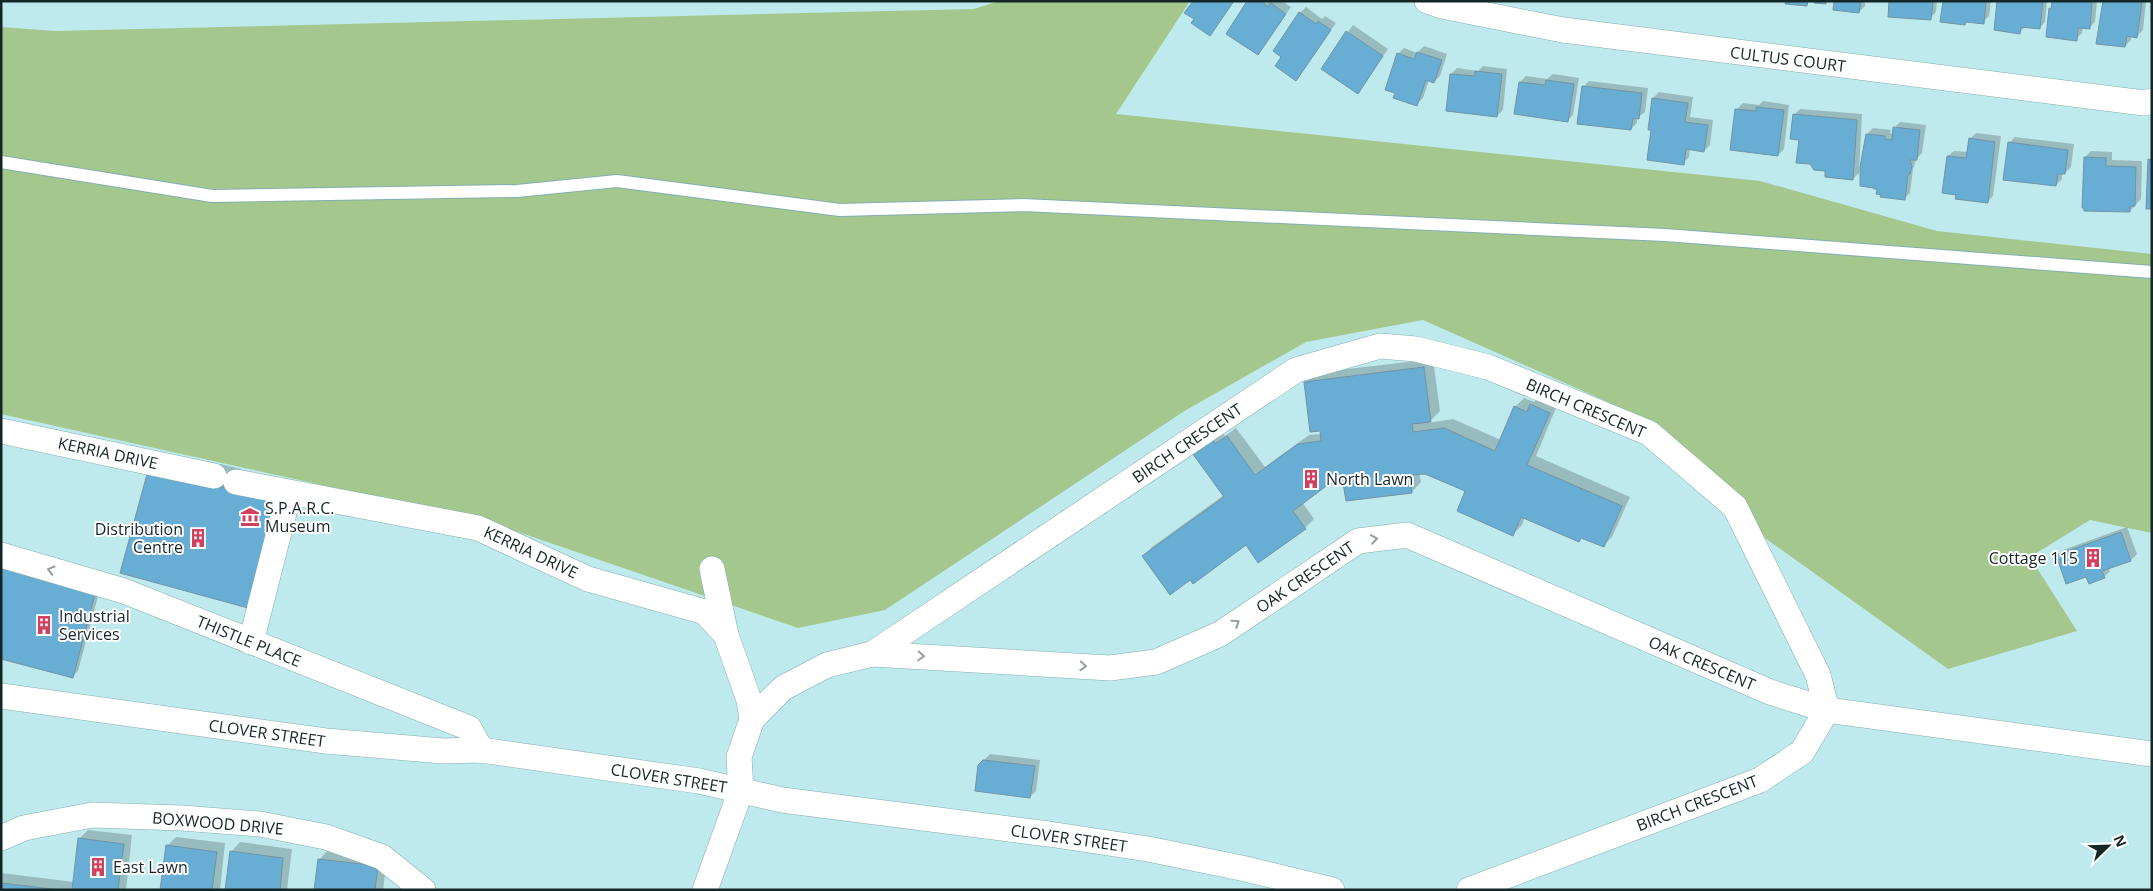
<svg xmlns="http://www.w3.org/2000/svg" width="2153" height="891" font-family="'Open Sans',sans-serif">
	<rect width="100%" height="100%" fill="#beeaed"/>
	<path fill="#a4c78d" d="M999 1H1190L1116 114 1760 181 1937 231 2152 254V533L2090 520 2030 557 2077 631 1948 669 1765 538 1710 470 1628 411 1423 320 1306 342 1186 410 885 610 798 628 489 522 1 414V27L55 31 974 9Z"/>
	<g fill="#0003">
		<path d="M1194 1H1234L1210 34 1196 19Z"/>
		<path d="M1249 1H1282L1291 7 1258 54Z"/>
		<path d="M1836 1H1865V6L1859 12Z"/>
		<path d="M1891 1H1937L1936 12 1930 18 1889 16Z"/>
		<path d="M1944 1H1991L1989 16 1983 22 1968 21 1965 24Z"/>
		<path d="M1999 1H2047L2045 22 2039 28 2026 26 2020 32Z"/>
		<path d="M2053 1H2097L2095 22 2089 28 2083 27 2082 33 2076 39Z"/>
		<path d="M2104 1H2146L2143 30 2137 36H2131V40L2125 46Z"/>
		<path d="M1306 7 1322 19 1325 16 1336 23 1296 80 1283 57 1300 13Z"/>
		<path d="M1353 25 1388 49 1358 92 1322 68Z"/>
		<path d="M1424 46 1447 54 1440 76 1434 82 1429 80 1423 98 1417 104 1398 54 1404 48 1417 53Z"/>
		<path d="M1483 66 1507 69 1503 110 1497 116 1451 74 1457 68 1478 71Z"/>
		<path d="M1553 74 1579 78 1573 115 1567 121 1516 113 1520 82 1526 76 1547 79Z"/>
		<path d="M1589 81 1648 88 1645 112 1637 118V123L1631 129 1583 87Z"/>
		<path d="M1659 92 1693 97 1690 117 1713 120 1710 145 1704 151 1690 149 1689 157 1683 163 1652 129 1653 98Z"/>
		<path d="M1763 101 1789 105 1784 149 1778 155 1737 109 1743 103 1759 105Z"/>
		<path d="M1800 109 1862 114 1859 173 1853 179 1826 170 1801 139 1794 115Z"/>
		<path d="M1900 122 1926 125 1922 153 1917 158 1913 169 1910 193 1904 199 1878 190 1867 134 1873 128 1891 130 1890 133 1894 134V128Z"/>
		<path d="M1976 133 2001 136 1993 196 1987 202 1948 156 1954 151 1968 152 1970 139Z"/>
		<path d="M2015 137 2074 144 2071 167 2065 173H2062V179L2056 185 2009 143Z"/>
		<path d="M2091 151 2112 152V160L2142 161 2141 199 2130 211 2085 157Z"/>
		<path d="M1433 359 1440 411 1428 423 1453 419 1501 440 1515 407 1524 398 1534 402 1541 396 1558 403 1536 456 1630 497 1612 537 1603 546 1583 537 1579 540 1525 517 1522 525 1513 534 1467 491 1425 472 1419 473 1421 482 1412 492 1344 481 1329 483 1302 502 1314 519 1305 528 1246 544 1190 579 1143 556 1152 547 1224 495 1192 450 1219 428 1225 436 1236 428 1265 467 1309 435 1321 434 1305 383 1314 373Z"/>
		<path d="M220 464 241 469 238 480 122 572Z"/>
		<path d="M2127 527 2137 554 2131 560 2109 568 2110 571 2104 577 2087 576 2057 555 2063 550Z"/>
		<path d="M101 585 78 671 72 677 1 658Z"/>
		<path d="M990 754 1040 760 1036 791 1030 797 984 760Z"/>
		<path d="M88 830 132 835 126 890H1V873L74 882 79 839Z"/>
		<path d="M176 837 225 843 220 890H162L167 846Z"/>
		<path d="M240 842 292 849 287 890H226L231 852Z"/>
		<path d="M328 850 387 858 383 890H315L319 860Z"/>
	</g>
	<g fill="#68add4" stroke="#7393a6">
		<path d="M1193 1H1234L1210 36 1191 23 1194 19 1184 13Z"/>
		<path d="M1247 1H1261L1268 7 1271 3 1286 14 1258 55 1226 34Z"/>
		<path d="M1786 1H1808L1807 6 1785 4Z"/>
		<path d="M1814 1H1826V4L1814 3Z"/>
		<path d="M1834 1H1861L1859 13 1833 10Z"/>
		<path d="M1889 1H1933L1931 20 1888 17Z"/>
		<path d="M1943 1H1986L1984 24 1966 22 1965 25 1940 22Z"/>
		<path d="M1997 1H2043L2040 29 2021 27 2020 34 1994 30Z"/>
		<path d="M2052 1H2092L2090 29 2078 28 2077 41 2046 37 2049 8 2051 9Z"/>
		<path d="M2103 1H2142L2137 38 2127 36 2125 47 2096 44Z"/>
		<path d="M1299 12 1316 24 1318 21 1331 30 1296 81 1275 66 1281 57 1273 51Z"/>
		<path d="M1346 31 1383 56 1358 94 1321 69Z"/>
		<path d="M1417 52 1442 60 1434 83 1426 80 1417 106 1393 98 1395 93 1385 90 1397 53 1414 59Z"/>
		<path d="M1475 71 1502 74 1497 117 1446 111 1450 74 1475 76Z"/>
		<path d="M1546 80 1574 84 1568 122 1514 114 1519 82 1545 85Z"/>
		<path d="M1582 86 1642 93 1639 119 1633 118 1631 130 1577 124Z"/>
		<path d="M1652 98 1688 103 1685 122 1708 125 1704 152 1686 149 1684 165 1647 160 1651 130H1648Z"/>
		<path d="M1756 107 1784 110 1778 156 1730 150 1735 109 1756 111Z"/>
		<path d="M1793 114 1857 120 1853 180 1825 177V171L1814 170 1810 164 1796 163 1799 140 1790 139Z"/>
		<path d="M1893 127 1920 130 1917 160H1910L1912 166 1910 174 1908 175 1905 200 1880 197 1881 195 1876 194 1877 190 1873 188 1860 186V167L1866 134 1885 136V139L1892 140Z"/>
		<path d="M1969 138 1995 142 1988 203 1955 199 1956 195 1942 193 1947 156 1966 158Z"/>
		<path d="M2008 142 2068 150 2065 174H2058L2056 186 2003 180Z"/>
		<path d="M2084 157 2106 158V166L2136 167 2135 206H2130V212L2084 211V208H2082Z"/>
		<path d="M2148 159 2152 160V209H2146Z"/>
		<path d="M1424 367 1431 422 1412 424 1413 432 1444 428 1495 451 1514 406 1527 412 1530 404 1550 413 1527 465 1622 506 1604 547 1581 538 1579 542 1521 517 1513 536 1457 511 1465 491 1425 474 1410 475 1412 493 1346 501 1343 483 1329 484 1293 511 1306 529 1258 563 1246 545 1193 584 1190 580 1170 595 1142 556 1224 497 1190 450 1210 436 1215 444 1227 436 1255 475 1298 444 1321 441 1320 431 1310 432 1304 382Z"/>
		<path d="M149 467 276 502 248 608 120 573Z"/>
		<path d="M2121 532 2131 561 2102 571 2105 578 2089 584 2086 577 2066 584 2056 555Z"/>
		<path d="M1 565 96 590 73 678 1 659Z"/>
		<path d="M983 760 1035 766 1030 798 975 791 978 765Z"/>
		<path d="M78 838 124 844 118 890H72Z"/>
		<path d="M166 845 217 852 212 890H160Z"/>
		<path d="M230 851 283 858 280 890H225Z"/>
		<path d="M318 859 378 866 375 890H314Z"/>
		<path d="M1 883 61 890H1Z"/>
	</g>
	<g fill="none" stroke-linecap="round" stroke-linejoin="round">
		<g stroke="#83aeb1" stroke-width="14">
			<path id="lane" d="M1 162 212 196 517 191 617 181 840 210 1023 205 1665 235 2152 272"/>
		</g>
		<g stroke="#83aeb1" stroke-width="26">
			<g id="street">
				<path d="M1427 1 1442 6 1563 30 2144 103 2152 101"/>
				<path d="M1 431 214 476"/>
				<path d="M236 482 478 528 588 579 705 612 726 635 749 700 752 719"/>
				<path d="M1 555 124 591 469 728 481 750"/>
				<path d="M712 569 726 635"/>
				<path d="M251 642 289 493"/>
				<path d="M872 654 1296 370 1380 346 1416 349 1488 367 1649 433 1735 507 1818 675 1827 710 1802 752 1760 780 1469 890"/>
				<path d="M1 696 326 741 443 751 481 750 699 781 782 800 1049 834 1148 849 1246 869 1332 890"/>
				<path d="M1 838 24 828 92 815 182 818 260 824 326 837 382 857 423 890"/>
				<path d="M705 890 741 790 739 757 752 719 783 688 827 665 872 654 1110 668 1156 662 1220 634 1358 541 1407 535 1770 692 1827 710 2152 754"/>
			</g>
		</g>
		<use href="#lane" stroke="#fff" stroke-width="12"/>
		<use href="#street" stroke="#fff" stroke-width="25"/>
	</g>
	<defs><path id="oneway-chevron" d="M-2-3.5L2.5 0L-2 3.5" fill="none" stroke-width="1.6" stroke-linecap="round" stroke-linejoin="round" transform="scale(1.25)"/></defs>
	<g stroke="#969d9e">
		<use href="#oneway-chevron" transform="translate(1374 539) rotate(-8)"/>
		<use href="#oneway-chevron" transform="translate(51 570) rotate(-164)"/>
		<use href="#oneway-chevron" transform="translate(1236 623) rotate(-34)"/>
		<use href="#oneway-chevron" transform="translate(921 656) rotate(3)"/>
		<use href="#oneway-chevron" transform="translate(1083 666) rotate(3)"/>
	</g>
	<defs>
		<g id="building-bare" transform="scale(1.5)"><path d="M-4-6H4V6H1V3H-1V6H-4ZM-2.5-4.3h1.7v1.8h-1.7ZM.8-4.3h1.7v1.8H.8ZM-2.5-1h1.7V.8h-1.7ZM.8-1h1.7V.8H.8Z" fill="#d0405f" stroke="#fff" stroke-width="2.5" paint-order="stroke"/></g>
		<g id="museum-bare" transform="scale(1.5)"><path d="M0-6L6-3V-2H-6V-3ZM-5-1h2V3h-2ZM-1-1h2V3h-2ZM3-1h2V3H3ZM-6 4H6V6H-6Z" fill="#d0405f" stroke="#fff" stroke-width="2.5" paint-order="stroke"/></g>
	</defs>
	<g fill-rule="evenodd">
		<use href="#building-bare" x="1311" y="479"/>
		<use href="#museum-bare" x="250" y="517"/>
		<use href="#building-bare" x="198" y="538"/>
		<use href="#building-bare" x="2093" y="558"/>
		<use href="#building-bare" x="44" y="625"/>
		<use href="#building-bare" x="98" y="867"/>
	</g>
	<g text-anchor="middle" dominant-baseline="central" stroke-width="4" stroke-linejoin="round" paint-order="stroke">
		<g font-size="16" fill="#152627" stroke="#fff">
			<text transform="translate(1788 59) rotate(7)">CULTUS COURT</text>
			<text transform="translate(1586 408) rotate(23)">BIRCH CRESCENT</text>
			<text transform="translate(1187 443) rotate(-34)">BIRCH CRESCENT</text>
			<text transform="translate(108 453) rotate(12)">KERRIA DRIVE</text>
			<text transform="translate(531 552) rotate(25)">KERRIA DRIVE</text>
			<text transform="translate(1305 577) rotate(-34)">OAK CRESCENT</text>
			<text transform="translate(249 641) rotate(22)">THISTLE PLACE</text>
			<text transform="translate(1702 663) rotate(23)">OAK CRESCENT</text>
			<text transform="translate(267 733) rotate(8)">CLOVER STREET</text>
			<text transform="translate(669 778) rotate(9)">CLOVER STREET</text>
			<text transform="translate(1697 803) rotate(-21)">BIRCH CRESCENT</text>
			<text transform="translate(218 823) rotate(5)">BOXWOOD DRIVE</text>
			<text transform="translate(1069 838) rotate(8)">CLOVER STREET</text>
		</g>
		<g font-size="16" fill="#152627" stroke="#fff" text-anchor="start">
			<text x="1326" y="479">North Lawn</text>
			<text x="265" y="508">S.P.A.R.C.<tspan x="265" dy="18">Museum</tspan></text>
			<text x="183" y="529" text-anchor="end">Distribution<tspan x="183" dy="18">Centre</tspan></text>
			<text x="2078" y="558" text-anchor="end">Cottage 115</text>
			<text x="59" y="616">Industrial<tspan x="59" dy="18">Services</tspan></text>
			<text x="113" y="867">East Lawn</text>
		</g>
	</g>
	<rect width="2153" height="891" fill="none" stroke="#152627" stroke-width="5"/>
	<g transform="translate(2108 846) rotate(67)" stroke="#ffffff" stroke-width="4" paint-order="stroke">
	<path d="M0-4L9 19L0 12L-9 19Z" fill="#152627"/>
	<text y="-8" font-size="14" font-weight="bold" text-anchor="middle" fill="#152627">N</text>
	</g>
</svg>
